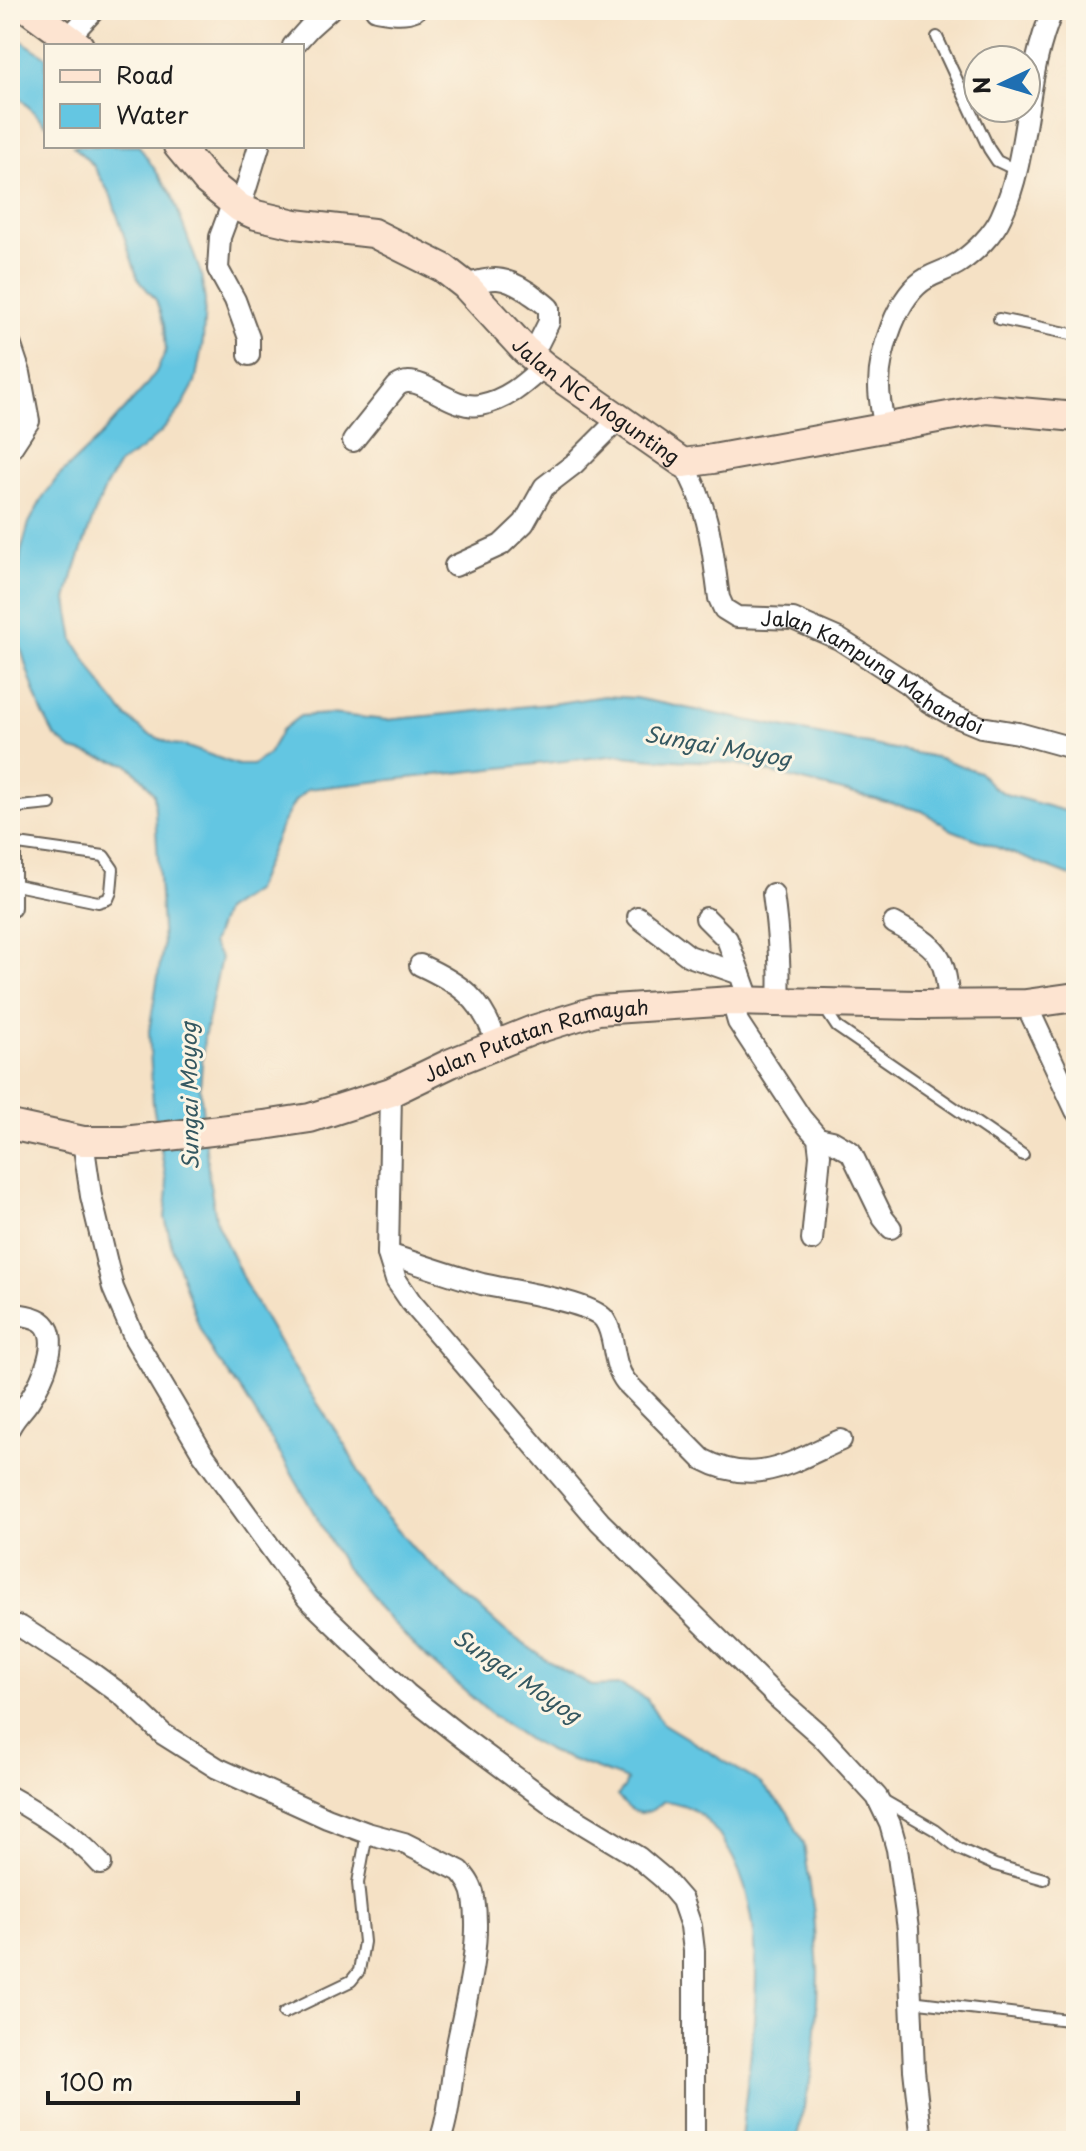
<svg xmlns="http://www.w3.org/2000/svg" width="1086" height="2151" font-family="'Playpen Sans',sans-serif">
	<rect width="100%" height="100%" fill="#fcf5e5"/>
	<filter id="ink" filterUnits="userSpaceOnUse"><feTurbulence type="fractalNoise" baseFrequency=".0125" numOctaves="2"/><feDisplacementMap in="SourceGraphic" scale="16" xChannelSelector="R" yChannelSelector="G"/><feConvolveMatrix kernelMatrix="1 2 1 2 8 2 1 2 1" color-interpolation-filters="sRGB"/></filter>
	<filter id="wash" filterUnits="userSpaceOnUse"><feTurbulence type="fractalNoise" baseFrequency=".006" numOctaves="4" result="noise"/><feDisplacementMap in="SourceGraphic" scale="32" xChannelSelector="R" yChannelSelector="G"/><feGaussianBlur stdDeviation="1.8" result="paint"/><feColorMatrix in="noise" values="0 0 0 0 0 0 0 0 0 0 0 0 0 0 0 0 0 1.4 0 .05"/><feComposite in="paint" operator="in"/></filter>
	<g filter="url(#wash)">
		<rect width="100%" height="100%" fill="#f5e1c5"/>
		<g fill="#64c6e2" stroke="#40717f" stroke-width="2">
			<path d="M10 33 46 57V125L21 99 10 91Z"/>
			<path d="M73 146H139L172 195 201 274 205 301 203 341 195 383 180 410 162 431 141 450 119 464 106 486 95 512 73 575 67 600 74 641 107 693 127 717 146 733 172 744 185 746 238 765H253L268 754 282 730 300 716 330 714 386 720 559 703 604 696 635 698 940 758 979 772 994 788 1008 795 1076 814V878L952 830 922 811 736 764C697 759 658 762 619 755L308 789 295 801 282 824 255 890 224 911 212 944 221 958 204 1038 200 1087 209 1179 217 1224 249 1291 289 1360 345 1445 376 1505 415 1550 504 1630 554 1665 592 1686 621 1685 647 1699 662 1723 760 1783 787 1811 804 1844 814 1914 818 1972 816 2030 811 2078 796 2141H741C749 2047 780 1917 719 1835 703 1814 691 1804 664 1801 645 1819 633 1816 617 1796L624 1788 627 1780 551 1752 530 1741 492 1715 420 1652 372 1601 344 1566 285 1462 243 1393 216 1358 200 1329 172 1248 165 1217 168 1190 153 1105 149 1031 163 946 154 794 142 778 127 764 72 750 54 735 41 710 28 672 19 642 16 619 17 587 21 552 29 523 42 499 57 478 96 441 143 389 156 372 166 351 164 325 156 300 138 279 111 196 93 165Z"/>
		</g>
	</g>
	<g filter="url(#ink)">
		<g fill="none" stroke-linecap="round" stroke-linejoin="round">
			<g stroke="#686157" stroke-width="14">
				<g id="lane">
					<path d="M937 37 989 149 997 161 1018 171"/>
					<path d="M999 319 1076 335"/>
					<path d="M10 808 50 804"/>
					<path d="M11 843 104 856 113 869 111 892 108 899 98 902 11 884"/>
					<path d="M826 1006 829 1015 837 1027 1023 1155"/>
					<path d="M883 1800 935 1830 959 1849 995 1865 1044 1879"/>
					<path d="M911 2001 1076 2021"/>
					<path d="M284 2013 351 1981 359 1971 364 1942 358 1883 367 1833"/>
				</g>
			</g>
			<g stroke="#686157" stroke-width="24">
				<g id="street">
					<path d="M376 10C388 12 403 15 415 10"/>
					<path d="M68 38 94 10"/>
					<path d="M293 46 309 28 329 10"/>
					<path d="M233 202 220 237 218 269 235 300 249 338V355"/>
					<path d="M240 208 259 146"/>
					<path d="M465 285C494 277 502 275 528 292 535 297 543 302 549 308V322L532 356"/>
					<path d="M10 343 20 373 29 421 10 450"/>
					<path d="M885 428C882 414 879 400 879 386 879 352 897 295 927 278 938 272 950 269 960 262 975 252 994 233 1001 217 1031 153 1023 77 1053 10"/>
					<path d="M353 441 397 386C400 384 405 382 408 382 427 381 455 410 480 405 507 400 524 384 544 366"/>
					<path id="s1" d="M683 463C710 509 712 547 719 598L724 609 737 617 793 619 839 639 909 684 929 702 952 715 981 727 1018 733 1076 749"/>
					<path d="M455 566 501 545 524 523 544 487 574 464 620 418"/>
					<path d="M10 842V907"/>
					<path d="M773 894C778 931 781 965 779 1002"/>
					<path d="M638 917 689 956 740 974 750 1002"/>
					<path d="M706 918 727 939 740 974"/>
					<path d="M894 923C939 948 945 952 949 1005"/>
					<path d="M420 965C461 984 483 999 497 1044"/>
					<path d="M732 1001 738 1022 801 1118 818 1138 820 1155 812 1240"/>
					<path d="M1026 1004 1076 1111"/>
					<path d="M391 1092 388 1254 396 1280 411 1302 600 1522 780 1700 821 1736 877 1797 890 1824 897 1849 908 1929 914 2070 922 2141"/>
					<path d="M818 1138 832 1141 851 1152 883 1218 891 1228"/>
					<path d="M83 1141 91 1196 113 1288 135 1339 203 1454 307 1598 407 1694 464 1739 557 1808 638 1857 663 1878 682 1900 691 1926 694 1951V2141"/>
					<path d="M388 1254C419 1264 450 1275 482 1284 507 1290 590 1301 604 1319 617 1337 610 1361 626 1382L702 1459C756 1488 791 1462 841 1440"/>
					<path d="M10 1313C20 1315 32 1315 41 1321 64 1337 41 1383 29 1401 23 1410 15 1417 10 1427"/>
					<path d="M10 1624 21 1627 89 1671 123 1696 163 1734 217 1768 327 1818 367 1833 404 1843 460 1871C467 1879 473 1887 474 1898 482 1945 465 2003 456 2050 451 2081 450 2112 440 2141"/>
					<path d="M10 1797C43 1815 76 1836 101 1864"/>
				</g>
			</g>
			<g stroke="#686157" stroke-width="32">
				<g id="secondary">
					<path d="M30 10 79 46"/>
					<path id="s2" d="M178 146 207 181 240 208 256 215 295 224 373 233 443 268 465 285 525 350 544 366 683 463 713 459 987 409 1076 417"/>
					<path id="s3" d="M10 1125 83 1141H124L264 1125 310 1118 391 1092 451 1063 533 1030 598 1010 732 1001 918 1005 1026 1004 1076 997"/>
				</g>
			</g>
			<use href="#lane" stroke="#fff" stroke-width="10"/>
			<use href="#street" stroke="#fff" stroke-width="20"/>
			<use href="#secondary" stroke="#fde4d1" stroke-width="28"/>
		</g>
	</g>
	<g text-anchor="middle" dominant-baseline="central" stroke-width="6" stroke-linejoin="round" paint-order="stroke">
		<g font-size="20" fill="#1c1c1c" stroke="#fcf5e5">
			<text stroke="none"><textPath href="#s2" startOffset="506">Jalan NC Mogunting</textPath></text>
			<text stroke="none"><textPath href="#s1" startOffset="318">Jalan Kampung Mahandoi</textPath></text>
			<text stroke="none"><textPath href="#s3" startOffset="544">Jalan Putatan Ramayah</textPath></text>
		</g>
		<g font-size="22" font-style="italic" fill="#355861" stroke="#fcf5e5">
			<text transform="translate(718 745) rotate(10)">Sungai Moyog</text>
			<text transform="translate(188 1096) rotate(-91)">Sungai Moyog</text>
			<text transform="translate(518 1675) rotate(34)">Sungai Moyog</text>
		</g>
	</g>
	<rect width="1086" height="2151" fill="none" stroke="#fcf5e5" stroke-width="40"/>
	<rect x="44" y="44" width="260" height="104" fill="#fcf5e5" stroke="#a29e95" stroke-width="2"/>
	<rect x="60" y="70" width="40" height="12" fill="#fde4d1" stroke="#a29e95" stroke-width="2"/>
	<text x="116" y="84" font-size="24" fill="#1c1c1c">Road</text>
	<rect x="60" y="104" width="40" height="24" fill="#64c6e2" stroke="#a29e95" stroke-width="2"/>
	<text x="116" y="124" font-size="24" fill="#1c1c1c">Water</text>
	<g transform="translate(1002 84) rotate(266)"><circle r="38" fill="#fcf5e5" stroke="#a29e95" stroke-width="2"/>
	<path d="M0-6L14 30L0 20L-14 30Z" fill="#1f6fb2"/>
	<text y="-12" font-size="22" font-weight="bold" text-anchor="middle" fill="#1c1c1c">N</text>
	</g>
	<path d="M48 2091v12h250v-12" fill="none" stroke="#1c1c1c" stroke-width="4"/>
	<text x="60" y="2091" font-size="24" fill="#1c1c1c" stroke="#fcf5e5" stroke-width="6" paint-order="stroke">100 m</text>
</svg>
